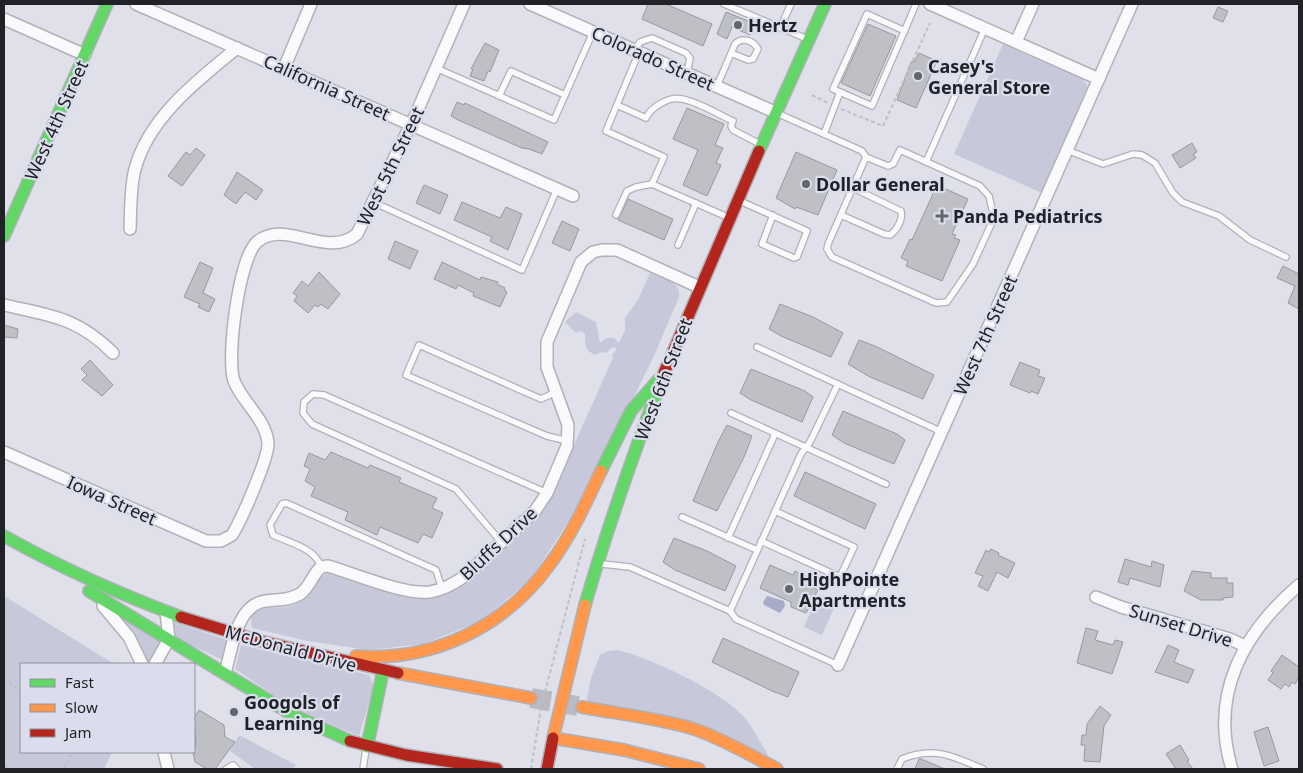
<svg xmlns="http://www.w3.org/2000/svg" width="1303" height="773" font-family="'Noto Sans',sans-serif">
	<rect width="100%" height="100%" fill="#dfe0e9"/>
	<g fill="#c7c9da">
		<path d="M1003 44 1081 78 1088 86 1087 93 1042 193 954 154Z"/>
		<path d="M650 273C661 278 682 282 679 297L654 356 588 491 531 579 481 621 423 644 369 650 307 641 252 628 251 617C261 603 277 610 291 606 311 599 312 583 326 573L406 597 429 598 447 593 472 578 535 520 546 507 613 358 612 355 617 349 613 347 606 353 601 352 596 355C585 351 585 345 585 334L580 331 576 333 565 322 576 312 596 322 600 343 606 338H614L619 343 625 330V318L638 300Z"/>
		<path d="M819 594 837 602 822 635 804 627Z"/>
		<path d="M4 596 114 664H21V752H112L104 769H4Z"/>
		<path d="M123 619 161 642 150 664H146Z"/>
		<path d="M173 622 227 640 223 658 221 659 173 637Z"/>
		<path d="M241 645 369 675 374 686 359 736 293 708 235 669Z"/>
		<path d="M617 650C650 657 723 692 745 718 754 729 761 744 769 757L586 704 591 678 600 655 608 651Z"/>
		<path d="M239 735 296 765 292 769H255L230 751Z"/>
	</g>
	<path fill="#a8abc7" d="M767 596 784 601 785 606 780 613 764 605 763 602Z"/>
	<g fill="#bfc0c6" stroke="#98999f">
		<path d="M648 4H666L712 24 703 46 642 19Z"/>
		<path d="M1218 7 1228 11 1223 22 1213 18Z"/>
		<path d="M726 12 755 24 750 35 732 27 727 39 717 34Z"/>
		<path d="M868 24 896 36 870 96 841 83Z"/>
		<path d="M485 43 499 50 490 72 488 71 484 81 470 76 473 69H471Z"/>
		<path d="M919 53 937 61 916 108 897 100 911 62H914Z"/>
		<path d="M457 102 464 105 465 103 548 142 542 154 529 149 522 148 458 120 451 116Z"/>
		<path d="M687 108 724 124 715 145 723 148 716 163 721 165 707 196 683 185 698 150 673 139Z"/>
		<path d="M1192 143 1197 152 1193 154 1196 158 1180 168 1172 155Z"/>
		<path d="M196 148 205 155 182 186 168 176 186 152 190 155Z"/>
		<path d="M796 152 837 170 818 215 796 207 795 209 776 198Z"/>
		<path d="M237 172 263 190 256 200 245 192 236 204 224 195Z"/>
		<path d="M424 185 448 195 440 214 416 203Z"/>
		<path d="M937 185 968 199 952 234 956 235 954 238 960 240 942 281 906 266 908 261 901 258 910 239 912 240Z"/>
		<path d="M628 199 673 219 664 240 618 220Z"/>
		<path d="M462 202 500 218 506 207 522 214 508 250 490 241 492 237 454 220Z"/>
		<path d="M562 221 579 229 570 251 552 243Z"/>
		<path d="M395 241 418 251 410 269 388 259Z"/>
		<path d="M200 262 213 268 203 293 215 299 209 312 198 307 200 304 184 297Z"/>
		<path d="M442 262 480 280 481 277 498 282 497 284 505 288 504 290 507 292 500 307 473 296 474 293 458 285 456 289 434 279Z"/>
		<path d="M1283 266 1299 274V309L1288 303 1295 286 1277 278Z"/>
		<path d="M319 272 340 294 328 309 321 304 318 307 315 305 308 313 294 301 297 296 293 293 302 281 308 286Z"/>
		<path d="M780 304 813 317 843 333 831 357 781 336 769 329Z"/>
		<path d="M4 325 18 329 17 338 4 337Z"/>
		<path d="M859 340 875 346 934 375 923 399 870 377 848 364Z"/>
		<path d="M90 360 113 385 102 396 82 380 87 375 81 369Z"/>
		<path d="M1020 362 1040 370 1038 376 1045 378 1038 394 1031 391 1030 393 1010 385Z"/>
		<path d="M751 369 805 391 813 397 802 422 751 400 740 393Z"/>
		<path d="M843 411 897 434 905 440 894 464 844 443 832 435Z"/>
		<path d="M727 425 752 436 745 455 717 511 693 501 718 442Z"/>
		<path d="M331 452 368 468 370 465 401 478 399 482 437 498 432 508 443 513 432 538 423 534 418 543 380 527 377 535 345 520 348 512 311 496 315 487 305 481 310 469 304 466 309 453 325 460Z"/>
		<path d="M805 472 876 504 865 529 794 496Z"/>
		<path d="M674 538 707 551 736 566 725 591 675 570 663 562Z"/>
		<path d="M991 549 999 553 998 555 1015 563 1008 578 997 572 988 591 978 586 983 576 975 573 986 550 989 552Z"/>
		<path d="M1125 559 1151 567 1152 561 1164 565 1160 587 1130 578 1128 585 1118 582Z"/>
		<path d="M770 565 793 575 795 571 804 576 801 582 818 590 806 613 791 607V602L760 588Z"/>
		<path d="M1192 571 1211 573V578H1227V583H1233V597L1223 598V600H1201L1184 591Z"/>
		<path d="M1086 628 1098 631 1095 640 1113 645 1115 640 1123 642 1112 674 1077 663Z"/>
		<path d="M723 638 799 672 788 697 772 691 712 662Z"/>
		<path d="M1168 645 1179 650 1174 662 1194 670 1188 683 1155 672Z"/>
		<path d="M1282 655 1299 667V677L1295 684 1292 682 1289 687 1285 684 1281 689 1268 680 1273 673 1271 671Z"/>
		<path d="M1100 706 1111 715 1104 726 1100 762 1084 761 1085 745H1081L1082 735H1086L1087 724Z"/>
		<path d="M199 710 224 725 225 737 235 742 215 769H207L195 762 193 752 196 743 194 718Z"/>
		<path d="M1268 727 1279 761 1264 766 1254 732Z"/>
		<path d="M1180 745 1189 760 1187 761 1193 769H1176L1166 754Z"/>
		<path d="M919 759H921L945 769H915Z"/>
	</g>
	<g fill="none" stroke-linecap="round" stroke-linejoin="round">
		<path stroke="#b9bac2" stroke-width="20" stroke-dasharray="20 10" stroke-linecap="butt" d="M531 698 578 706"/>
		<g stroke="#b1b1b8" stroke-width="8">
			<g id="lane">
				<path d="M724 4 805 38"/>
				<path d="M780 28 791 4"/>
				<path d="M905 31 867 14 833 89 872 106C887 72 901 38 916 4"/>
				<path d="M635 50 640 42 652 38 686 53 690 58 687 73"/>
				<path d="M639 52 606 131 664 157 652 184"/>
				<path d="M436 68 554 120 593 32"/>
				<path d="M717 86 735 44C742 37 753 40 758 49L753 59 748 60 731 53"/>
				<path d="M499 96 511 71 565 95"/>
				<path d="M617 105 646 118C651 107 669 96 682 99 699 102 717 114 733 121L731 126 733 130 758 143"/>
				<path d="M779 114 862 151 866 157 888 166 893 164 900 150 980 186 989 196 994 218 973 264 947 302 936 303 832 257 827 249 828 244 866 157"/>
				<path d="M824 134 840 92"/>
				<path d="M1067 150 1103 164 1133 154 1142 155 1155 163 1173 193 1182 202 1219 216 1250 240 1286 257"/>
				<path d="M926 162 985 28"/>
				<path d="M740 201 807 231 797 257 794 258 762 244 773 215"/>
				<path d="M373 202 522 270 557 189"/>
				<path d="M616 215 627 191 636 187 652 184 725 216"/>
				<path d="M841 215 884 234 890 235C897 230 903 220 901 211L853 188"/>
				<path d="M678 245 696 203"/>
				<path d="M757 347 942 432"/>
				<path d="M556 392 541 399 419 345 406 375 547 436 568 441"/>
				<path d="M731 413 886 484"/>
				<path d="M682 517 757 550"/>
				<path d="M728 538 775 434"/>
				<path d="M761 541 840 577 854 547 775 511"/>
				<path d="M502 543 456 489 312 424 303 413 304 402 313 394 324 395 547 493"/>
				<path d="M602 564 630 567 730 611 736 619 838 665"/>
				<path d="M321 567C315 548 290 543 273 535L270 525 282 504 286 503 436 570 442 589"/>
				<path d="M730 611 801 454 810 442 838 384"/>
				<path d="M226 769 233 765 237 769"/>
				<path d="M363 769 366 749"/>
				<path d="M897 769 902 759C934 746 953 756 983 769"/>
			</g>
		</g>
		<g stroke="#b1b1b8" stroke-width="14">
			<g id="street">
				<path d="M136 4 573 196"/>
				<path d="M530 4 777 113"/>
				<path d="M930 4 1099 79"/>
				<path d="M4 19 85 55"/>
				<path d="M1016 42 1033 4"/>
				<path d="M284 68 311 4"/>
				<path d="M130 229C131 209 130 188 135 169 149 117 198 80 237 48"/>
				<path d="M4 305C51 316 77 317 113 353"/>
				<path d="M4 452 206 541H221L232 535C241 521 268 459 268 444 267 420 242 402 234 381 226 358 239 258 257 242 285 218 327 260 357 234L415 116 464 4"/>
				<path d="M1096 597 1121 607 1230 639 1245 646"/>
				<path d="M103 606 129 637 142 664"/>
				<path d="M155 664 169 639 166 612"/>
				<path d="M838 665 1132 4"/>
				<path d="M225 673C232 650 236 604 266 601 278 599 289 601 300 594 310 587 312 575 321 567L328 566C355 574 404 595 430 592 443 590 455 583 465 576L535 511 547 493 567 446 568 425 547 367V342L581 262 593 252 602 250H617L699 287"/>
				<path d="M164 752 168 769"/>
				<path d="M1232 769C1209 695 1243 633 1299 585"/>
			</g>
		</g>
		<g stroke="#b1b1b8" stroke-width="14">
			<g id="fast">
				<path d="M759 151 825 4"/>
				<path d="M4 236 107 4"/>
				<path d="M601 471 631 411 658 380"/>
				<path d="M4 536C61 568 119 594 181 617"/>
				<path d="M89 591 291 714 350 741"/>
				<path d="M585 605C608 526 635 449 664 373"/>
				<path d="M367 747 383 671"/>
			</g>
		</g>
		<g stroke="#b1b1b8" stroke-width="14">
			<g id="slow">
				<path d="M585 605 553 738 624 750 699 769"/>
				<path d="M356 656C433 662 505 627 550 564 571 536 586 503 601 471"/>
				<path d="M398 673 531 698"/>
				<path d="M582 707C619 714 658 718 694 729 723 739 750 755 777 769"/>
			</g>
		</g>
		<g stroke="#b1b1b8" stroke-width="14">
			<g id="jam">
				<path d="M664 373 759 151"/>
				<path d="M181 617 260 641 398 673"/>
				<path d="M350 741 406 755 497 769"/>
				<path d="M547 769 553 738"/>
			</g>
		</g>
		<g stroke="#c0c0c3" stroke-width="2" stroke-dasharray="4 2.5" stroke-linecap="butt">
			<path d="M812 95 828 103"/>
			<path d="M841 109 883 126 930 23"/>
			<path d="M4 678 21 691"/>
			<path d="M545 692 585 539"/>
			<path d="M4 766 12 769"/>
			<path d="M64 769 72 752"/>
			<path d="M531 769 541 708"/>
		</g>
		<use href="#lane" stroke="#fafafc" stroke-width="5.5"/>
		<use href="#street" stroke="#fafafc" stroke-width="11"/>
		<use href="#fast" stroke="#63d668" stroke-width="11"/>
		<use href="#slow" stroke="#ff974d" stroke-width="11"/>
		<use href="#jam" stroke="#b3261e" stroke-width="11"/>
	</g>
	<g fill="#64646c" stroke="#dbdded" stroke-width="2">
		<circle cx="738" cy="25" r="5"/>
		<circle cx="918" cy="76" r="5"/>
		<circle cx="806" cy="184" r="5"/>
		<path d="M939.5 208.5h5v5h5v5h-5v5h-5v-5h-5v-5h5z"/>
		<circle cx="789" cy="589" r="5"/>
		<circle cx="234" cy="712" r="5"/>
	</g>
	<g text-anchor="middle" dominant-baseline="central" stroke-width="4.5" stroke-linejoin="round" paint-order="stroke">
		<g font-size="18" font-weight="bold" fill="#212228" stroke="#dbdded" text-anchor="start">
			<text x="748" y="25">Hertz</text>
			<text x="928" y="66">Casey's<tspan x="928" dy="21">General Store</tspan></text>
			<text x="816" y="184">Dollar General</text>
			<text x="953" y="216">Panda Pediatrics</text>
			<text x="799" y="579">HighPointe<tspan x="799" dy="21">Apartments</tspan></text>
			<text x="244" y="702">Googols of<tspan x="244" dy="21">Learning</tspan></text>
		</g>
		<g font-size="18" fill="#212228" stroke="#dbdded">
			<text transform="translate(653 58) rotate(24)">Colorado Street</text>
			<text transform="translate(327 87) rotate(24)">California Street</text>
			<text transform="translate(56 120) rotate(-66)">West 4th Street</text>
			<text transform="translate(390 166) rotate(-64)">West 5th Street</text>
			<text transform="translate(985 335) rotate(-66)">West 7th Street</text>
			<text transform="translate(663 379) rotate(-69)">West 6th Street</text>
			<text transform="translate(112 500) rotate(24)">Iowa Street</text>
			<text transform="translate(498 543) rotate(-43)">Bluffs Drive</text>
			<text transform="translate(1181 625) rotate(17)">Sunset Drive</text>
			<text transform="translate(291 648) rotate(15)">McDonald Drive</text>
		</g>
	</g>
	<rect width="1303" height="773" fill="none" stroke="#212228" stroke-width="10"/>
	<rect x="20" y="663" width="175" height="90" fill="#dbdded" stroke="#91929e"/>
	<rect x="30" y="679" width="25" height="8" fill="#63d668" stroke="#91929e"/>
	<text x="65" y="688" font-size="15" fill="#212228">Fast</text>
	<rect x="30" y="704" width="25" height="8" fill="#ff974d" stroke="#91929e"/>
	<text x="65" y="713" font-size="15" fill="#212228">Slow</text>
	<rect x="30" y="729" width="25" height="8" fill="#b3261e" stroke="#91929e"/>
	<text x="65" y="738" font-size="15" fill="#212228">Jam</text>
</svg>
